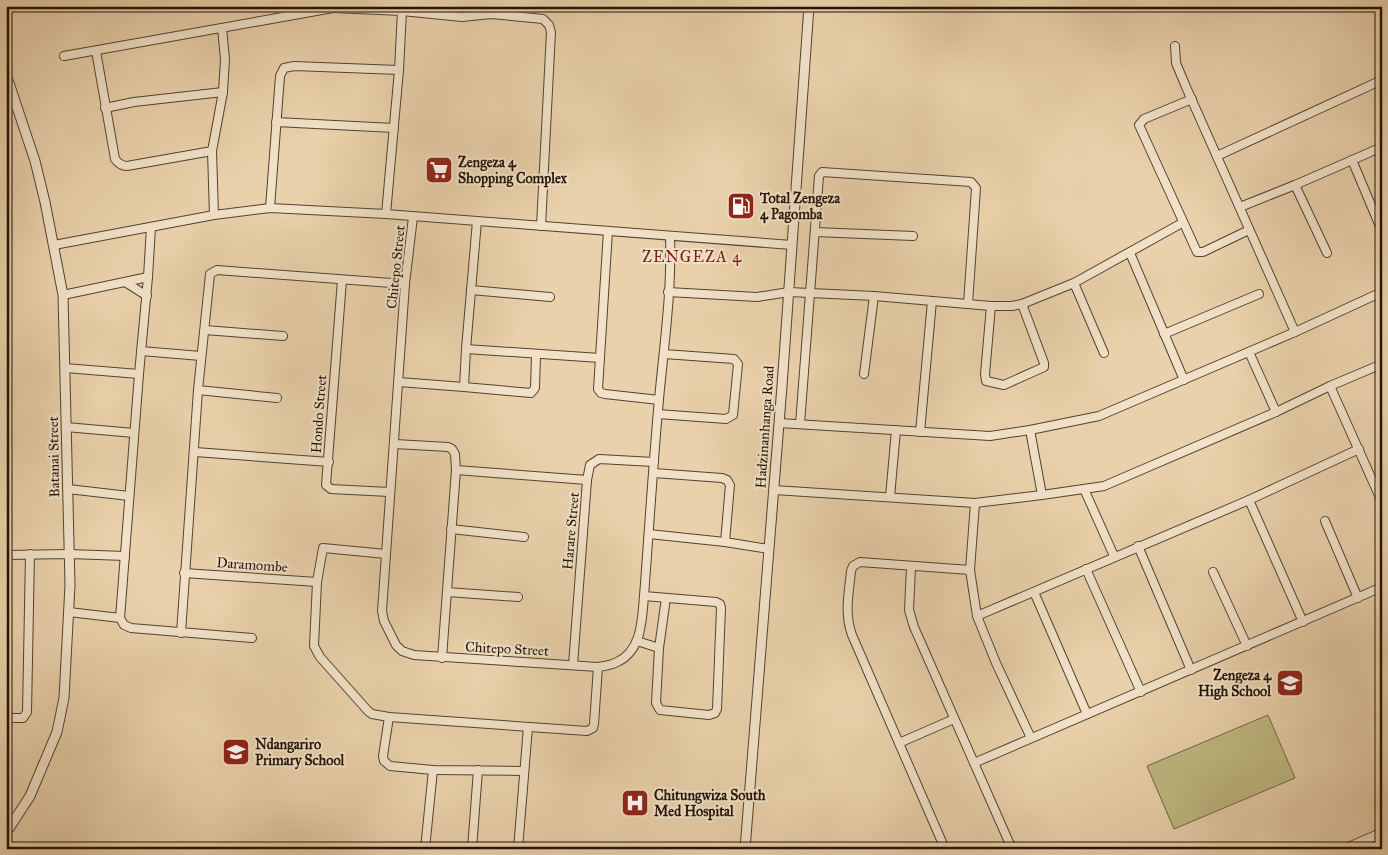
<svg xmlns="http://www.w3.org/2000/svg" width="1388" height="855" font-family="'IM FELL Great Primer',serif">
	<rect width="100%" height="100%" fill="#e9d1ab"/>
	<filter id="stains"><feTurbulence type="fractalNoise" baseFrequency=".004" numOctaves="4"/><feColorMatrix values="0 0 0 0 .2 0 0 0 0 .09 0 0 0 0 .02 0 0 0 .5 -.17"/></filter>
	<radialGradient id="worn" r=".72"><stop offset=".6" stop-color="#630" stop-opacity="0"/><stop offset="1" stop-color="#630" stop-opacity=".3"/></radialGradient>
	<path fill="#bfb983" stroke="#706645" d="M1268 715 1295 778 1174 829 1147 766Z"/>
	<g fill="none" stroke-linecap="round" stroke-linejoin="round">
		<g stroke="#544230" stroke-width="10">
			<g id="minor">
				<path d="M333 6V8L402 11 399 70 386 214"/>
				<path d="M402 11 462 17 491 14 543 19 549 25 551 32 541 226"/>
				<path d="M1175 46 1176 63 1186 87 1295 332"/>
				<path d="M96 51 115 159C118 163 121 166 127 166L212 151"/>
				<path d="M64 56 333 8"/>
				<path d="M1192 99 1144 119 1139 125 1197 252H1203L1249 230"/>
				<path d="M105 108 134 102 223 92"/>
				<path d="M276 122 394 128"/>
				<path d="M1217 156 1382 80"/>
				<path d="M1352 160 1379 224"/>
				<path d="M1295 185 1327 253"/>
				<path d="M1240 207 1295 185 1382 147"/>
				<path d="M270 208 280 76 284 68 294 66 399 70"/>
				<path d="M214 215 212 151 223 92 225 59 222 28"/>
				<path d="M413 217 405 284 382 611 384 621 396 645 402 651 414 655 598 667C605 666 612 665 617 662 642 651 642 619 644 596 649 531 653 465 659 399 664 346 672 290 670 237"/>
				<path d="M608 231 598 389 601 393 605 394 659 400"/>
				<path d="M815 232 913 236"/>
				<path d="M54 245 214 215 270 208 386 214 792 245"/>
				<path d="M1130 253 1184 380"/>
				<path d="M342 280 326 485 331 489 389 492"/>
				<path d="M125 282 147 296"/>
				<path d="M1074 283 1104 353"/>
				<path d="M471 290 550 297"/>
				<path d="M668 292 757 297 789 292 874 296 991 306H1012L1022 304 1074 283 1182 223"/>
				<path d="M63 295 148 277"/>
				<path d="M991 306 985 374 986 381 1004 385 1044 367V363L1022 304"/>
				<path d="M205 330 283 336"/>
				<path d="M1164 334 1259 294"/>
				<path d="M466 349 600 358"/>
				<path d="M141 351 201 356"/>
				<path d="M1249 352 1276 412"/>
				<path d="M65 368 139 374"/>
				<path d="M864 374 874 296"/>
				<path d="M399 382 464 387 466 349 477 221"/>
				<path d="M1330 386 1382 502"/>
				<path d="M464 387 531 393 535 388 536 355"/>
				<path d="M198 390 277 398"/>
				<path d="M658 414 726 419 733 415 738 364 734 359 664 354"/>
				<path d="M779 423 990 436 1030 430 1099 416 1295 332 1382 292"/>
				<path d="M800 424 819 176 822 172 971 182 976 188 968 304"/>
				<path d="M66 427 134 433"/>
				<path d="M1030 430 1042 495"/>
				<path d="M920 432 932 301"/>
				<path d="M395 444 448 447 452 449 455 454 456 470 442 658"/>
				<path d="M195 452 329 462"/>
				<path d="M456 470 587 480"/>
				<path d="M654 473 722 478 727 480 730 485 725 542"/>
				<path d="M68 489 129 496"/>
				<path d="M1084 489 1114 556"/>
				<path d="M774 490 975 503 1042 495 1104 486 1276 412 1330 386 1382 364"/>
				<path d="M890 497 896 430"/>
				<path d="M1249 500 1303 622"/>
				<path d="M975 503 970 570 977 616 996 663 1031 738"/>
				<path d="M1325 521 1358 598"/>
				<path d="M451 529 524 537"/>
				<path d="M649 534 725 542 769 549"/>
				<path d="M1138 546 1191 670"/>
				<path d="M386 554 323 548 317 582 314 646 320 657 368 711 372 714 389 717 587 731 593 728 594 724 598 667"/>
				<path d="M6 555 69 554 125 556"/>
				<path d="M911 567 909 610 914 627 1012 849"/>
				<path d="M1086 569 1141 692"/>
				<path d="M1213 572 1247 646"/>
				<path d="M184 573 317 582"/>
				<path d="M447 592 518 597"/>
				<path d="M1034 592 1087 714"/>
				<path d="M69 612 120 618 139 374 148 277 151 227"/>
				<path d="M977 616 1249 500 1359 449"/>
				<path d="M120 618 124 625 131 628 252 638"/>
				<path d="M181 633 198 390 210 274 217 270 405 284"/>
				<path d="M637 641 659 648 656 703 660 710 709 715 715 713 717 709 721 608 720 604 716 602 644 596"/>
				<path d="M659 648 666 598"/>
				<path d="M573 665 587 480 590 465 599 459 654 462"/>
				<path d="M389 717 383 756 384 761 390 766 433 770 523 771"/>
				<path d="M6 718H23L27 712 30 554"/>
				<path d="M899 743 954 719"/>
				<path d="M974 763 1382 587"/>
				<path d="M425 849 433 770"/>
				<path d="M472 849 478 770"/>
				<path d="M518 849 528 727"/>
				<path d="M945 849 852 635C844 613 849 593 851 571L853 566 860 562 970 570"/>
				<path d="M1364 849V841"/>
			</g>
		</g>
		<g stroke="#544230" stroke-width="11">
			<g id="tertiary">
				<path d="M6 74 35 161 45 202 63 295 70 585 64 698 57 732 30 796 6 833"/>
				<path d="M745 849 782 386 809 6"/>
				<path d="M1345 849 1382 833"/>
			</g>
		</g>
		<use href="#minor" stroke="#f1e1c8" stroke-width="8"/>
		<use href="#tertiary" stroke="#f1e1c8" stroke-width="9"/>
	</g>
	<defs>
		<g id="supermarket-square" transform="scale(1.4375)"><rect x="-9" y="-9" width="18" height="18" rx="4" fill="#8f2418" stroke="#f1e1c8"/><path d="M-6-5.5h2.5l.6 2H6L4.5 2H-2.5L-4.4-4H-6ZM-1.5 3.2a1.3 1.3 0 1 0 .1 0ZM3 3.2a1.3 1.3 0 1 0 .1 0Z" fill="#fff"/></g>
		<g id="fuel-square" transform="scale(1.4375)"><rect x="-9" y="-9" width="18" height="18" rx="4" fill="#8f2418" stroke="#f1e1c8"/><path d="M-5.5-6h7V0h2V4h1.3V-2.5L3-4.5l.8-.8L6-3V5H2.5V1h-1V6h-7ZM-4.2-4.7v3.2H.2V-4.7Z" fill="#fff"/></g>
		<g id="school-square" transform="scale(1.4375)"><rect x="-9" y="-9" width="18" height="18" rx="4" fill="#8f2418" stroke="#f1e1c8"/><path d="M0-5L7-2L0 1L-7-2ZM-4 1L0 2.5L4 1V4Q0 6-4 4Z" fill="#fff"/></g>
		<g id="hospital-square" transform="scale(1.4375)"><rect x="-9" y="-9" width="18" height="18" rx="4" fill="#8f2418" stroke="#f1e1c8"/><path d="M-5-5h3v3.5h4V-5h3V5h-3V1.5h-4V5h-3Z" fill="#fff"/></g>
	</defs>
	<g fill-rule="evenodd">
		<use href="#supermarket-square" x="439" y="170"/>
		<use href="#fuel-square" x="741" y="206"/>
		<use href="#school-square" x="1290" y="683"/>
		<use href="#school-square" x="236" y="752"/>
		<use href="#hospital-square" x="635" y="803"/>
	</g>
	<g text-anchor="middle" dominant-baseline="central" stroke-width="4" stroke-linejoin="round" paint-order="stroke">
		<g font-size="14" font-weight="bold" fill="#221307" stroke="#f1e1c8" text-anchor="start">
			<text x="458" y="162">Zengeza 4<tspan x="458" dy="16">Shopping Complex</tspan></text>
			<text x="760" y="198">Total Zengeza<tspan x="760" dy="16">4 Pagomba</tspan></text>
			<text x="1271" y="675" text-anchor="end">Zengeza 4<tspan x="1271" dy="16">High School</tspan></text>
			<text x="255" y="744">Ndangariro<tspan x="255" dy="16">Primary School</tspan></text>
			<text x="654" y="795">Chitungwiza South<tspan x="654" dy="16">Med Hospital</tspan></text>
		</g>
		<g font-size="14" fill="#221307" stroke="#f1e1c8">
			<text transform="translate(396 267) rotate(-84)">Chitepo Street</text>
			<text transform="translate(319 414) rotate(-86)">Hondo Street</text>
			<text transform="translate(765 427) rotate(-86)">Hadzinanhanga Road</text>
			<text transform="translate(54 457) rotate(-91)">Batanai Street</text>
			<text transform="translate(571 531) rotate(-85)">Harare Street</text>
			<text transform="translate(252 565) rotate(4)">Daramombe</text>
			<text transform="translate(507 649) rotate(3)">Chitepo Street</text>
		</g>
		<g font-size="16" letter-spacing="1" fill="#7a1f14" stroke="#f1e1c8">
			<text x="692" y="256">ZENGEZA 4</text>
		</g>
	</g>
	<rect width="1388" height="855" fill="none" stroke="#e9d1ab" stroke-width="25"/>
	<rect x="8" y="8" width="1373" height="840" fill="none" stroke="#221307" stroke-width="2.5"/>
	<rect x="12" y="12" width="1363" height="830" fill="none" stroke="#221307"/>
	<rect width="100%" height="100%" filter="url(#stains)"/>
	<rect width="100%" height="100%" fill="url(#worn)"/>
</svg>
